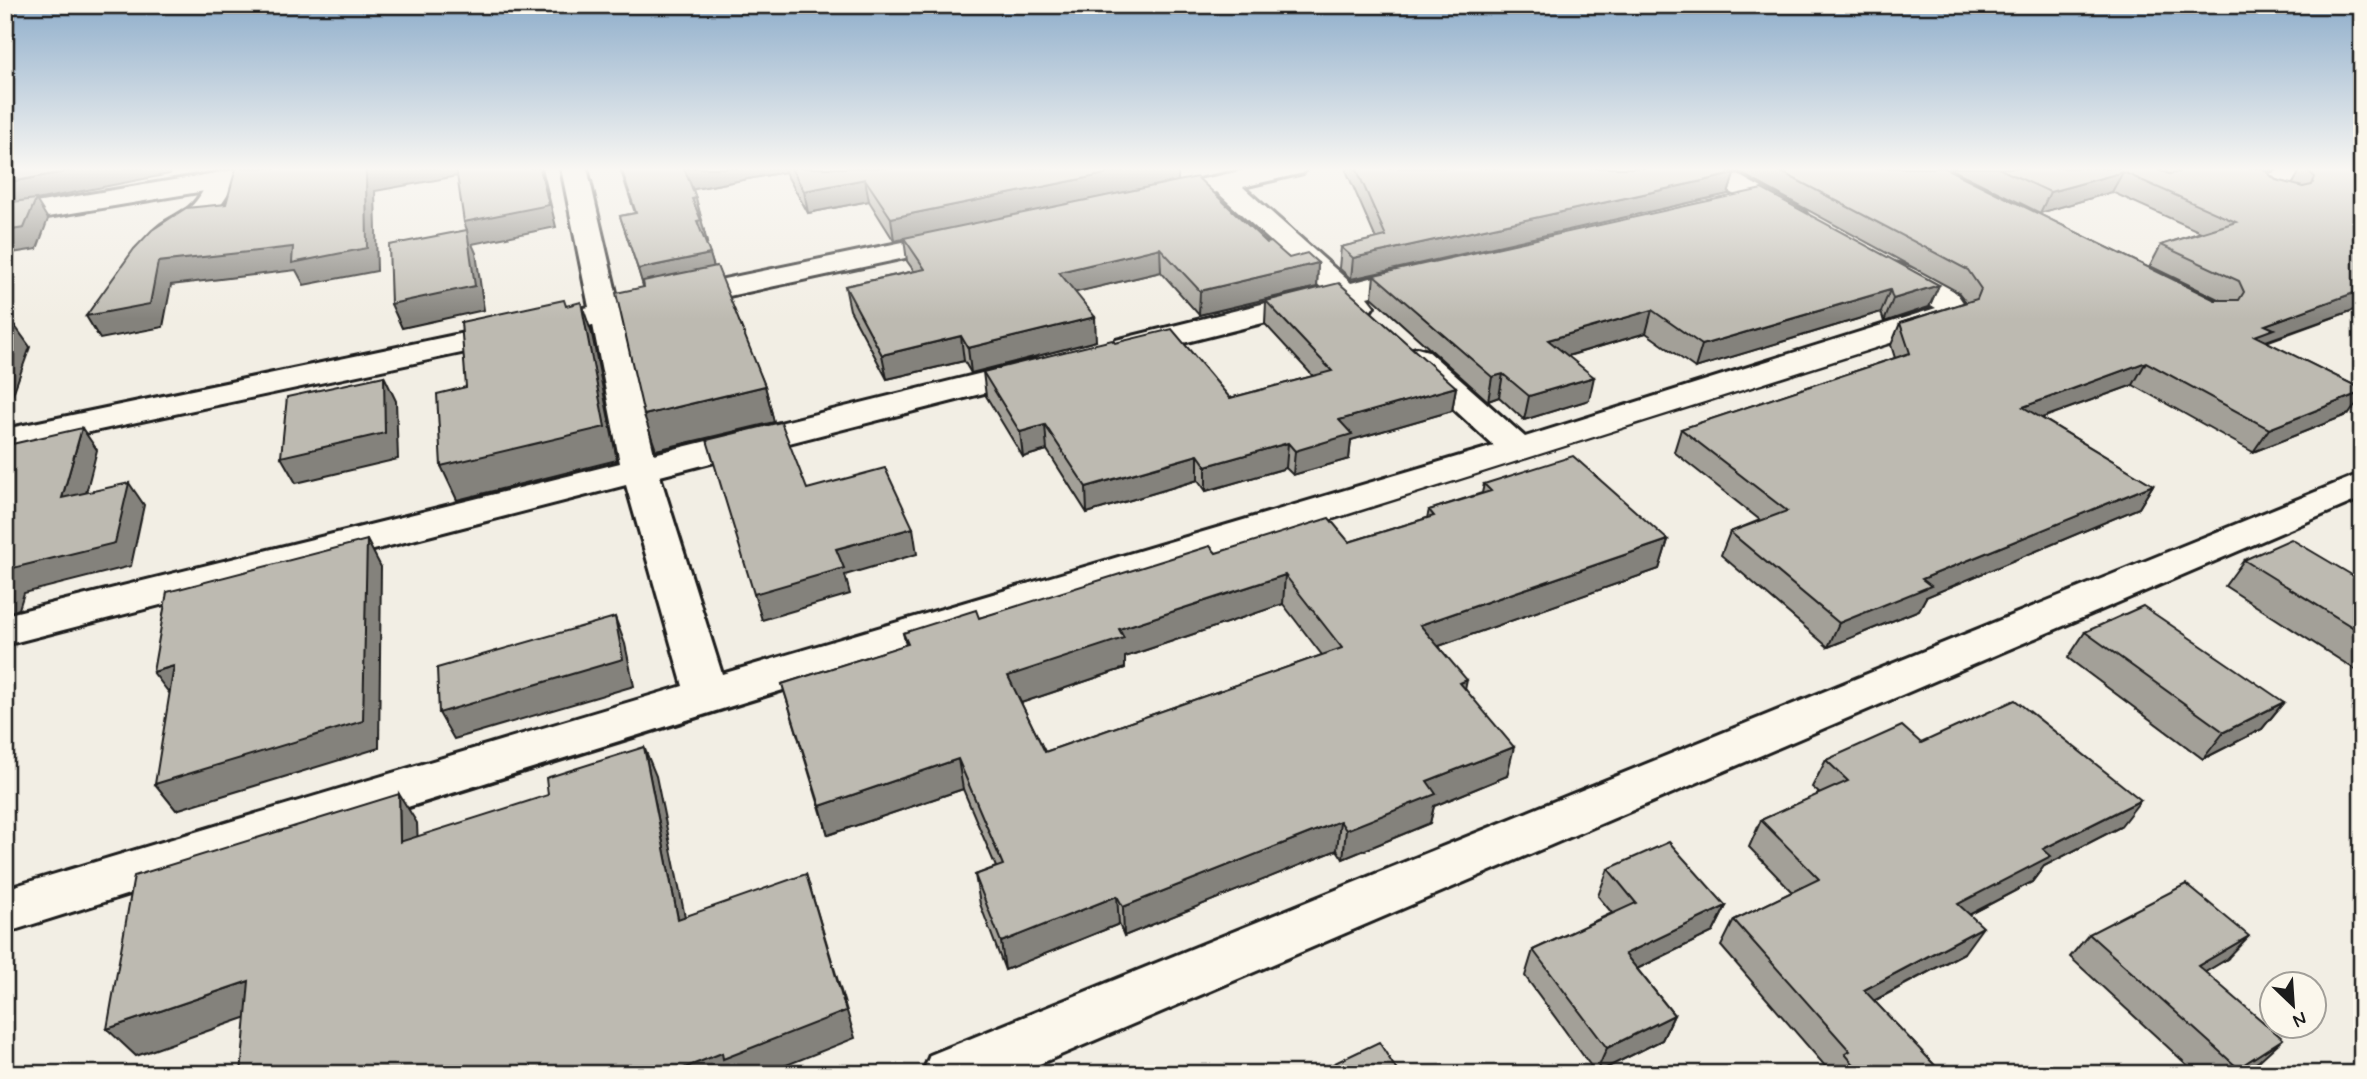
<svg xmlns="http://www.w3.org/2000/svg" width="2367" height="1079" font-family="Mynerve,sans-serif">
	<rect width="100%" height="100%" fill="#f2eee4"/>
	<filter id="ink" filterUnits="userSpaceOnUse"><feTurbulence type="fractalNoise" baseFrequency=".0143" numOctaves="2"/><feDisplacementMap in="SourceGraphic" scale="14" xChannelSelector="R" yChannelSelector="G"/><feConvolveMatrix kernelMatrix="1 2 1 2 8 2 1 2 1" color-interpolation-filters="sRGB"/></filter>
	<g filter="url(#ink)">
		<g fill="none" stroke-linecap="round" stroke-linejoin="round">
			<g stroke="#1c1c1c" stroke-width="6">
				<g id="minor">
					<path d="M561 168H587L618 301 956 231 966 233 970 239 966 245 956 247 622 319 654 454 1035 360 1047 363 1051 370 1047 377 660 476 722 674 1494 446 1406 365 1401 358 1406 351 1417 348 1428 351 1525 437 1936 308 1880 275 1875 269 1880 263C1897 258 1943 280 1956 293 1961 298 1965 306 1969 312L1965 319C1313 528 658 727 5 933V889L683 686 626 485 5 645V615L620 463 593 325 5 450V429L589 307Z"/>
					<path d="M1255 168H1307L1303 173 1243 187 1351 283 1422 265 1432 268 1437 274 1432 280 1367 297 1374 306 1370 312C1356 316 1349 313 1339 304L1127 357 1116 354 1111 347 1116 340 1323 289 1217 192 1156 205 1146 203 1143 197 1146 191Z"/>
					<path d="M1692 168H1725L1804 211 1808 217 1804 223H1784L1696 173Z"/>
					<path d="M2286 168H2325L2321 173 2286 186 2300 198 2297 204C2281 208 2260 199 2251 185L2255 179Z"/>
					<path d="M222 172 231 174 235 180C224 208 189 249 155 241L151 235C160 222 177 217 189 208 201 199 204 186 213 174Z"/>
					<path d="M2362 473V498L1016 1074H922L930 1055Z"/>
				</g>
			</g>
			<g stroke="#1c1c1c" stroke-width="6">
				<path id="highway" d="M246 168H308L304 173 295 176 5 224V208Z"/>
			</g>
			<use href="#minor" fill="#fbf7ec" fill-rule="evenodd"/>
			<use href="#highway" fill="#fbf7ec" fill-rule="evenodd"/>
		</g>
		<g fill="#a3a098" stroke="#1c1c1c" stroke-width="2" fill-rule="evenodd">
			<path d="M620 168H1193L1178 171V181L1289 258 1318 263 1317 287 1199 315 1161 272 1075 292 1096 341 971 373 964 361 887 379 850 310 845 286 914 271 907 261 904 239 894 241 869 201 808 213 785 172 693 189 702 220H701L707 243H706L714 267 765 386 774 422 656 450 644 287 620 216 635 213Z"/>
			<path d="M1345 168H1723L1734 174 1728 194 1351 279 1339 268 1341 247 1376 239Z"/>
			<path d="M1731 168H1945L2215 300H2220L2150 266 2161 245 2201 232 2112 192 2040 213 1949 168H2275L2266 172 2276 180 2292 185 2302 168H2362V307L2266 342 2362 389V396L2349 414 2253 452 2133 385 2042 418 2153 485 2139 508 1926 597 1919 610 1828 647 1721 555 1730 532 1760 520 1674 452 1681 429 1895 358 1891 345 1900 323 1966 302 1958 292Z"/>
			<path d="M1374 275 1939 285 1929 307 1884 322 1881 312 1695 368 1646 333 1568 356 1589 400 1524 420 1499 397 1488 401 1372 297Z"/>
			<path d="M1266 301 1456 387 1452 411 1351 440 1349 459 1293 475 1286 468 1206 491 1198 480 1087 513 1047 450 1023 457 986 396 983 372 1115 343 1230 398 1313 376 1265 324Z"/>
			<path d="M1484 484 1668 540 1659 569 1439 646 1465 689 1507 776 1434 806 1430 823 1343 859 1337 850 1124 936 1119 924 1005 970 980 904 975 875 996 867 963 789 828 835 782 684 906 645 903 633 979 618 1216 553 1349 542 1427 518 1429 510 1482 493ZM1283 604 1322 655 1045 752 1021 703 1125 668V657Z"/>
			<path d="M2244 560 2362 581V674L2225 586Z"/>
			<path d="M2085 632 2284 702 2262 729 2203 759 2068 658Z"/>
			<path d="M1921 743 2120 827 2044 866 2032 882 1969 915 1964 953 1874 1001 1943 1074H1832L1721 946 1734 920 1792 892 1749 847 1761 820 1820 794 1812 787 1826 760Z"/>
			<path d="M1608 869 1726 906 1713 932 1637 969 1674 1015 1662 1040 1596 1073 1525 976 1533 950 1612 913 1598 896Z"/>
			<path d="M2089 934 2227 959 2205 972 2259 1061 2239 1074H2197L2070 957Z"/>
		</g>
		<g fill="#84827c" stroke="#1c1c1c" stroke-width="2">
			<path d="M85 168H172L170 174 36 200 48 219 37 249 5 254V183Z"/>
			<path d="M375 168H460L463 175 375 191 377 271 304 285 296 270 171 285 163 327 100 339 86 316 158 262 366 170Z"/>
			<path d="M540 168H542L556 227 472 244 476 253 484 310 402 328 391 304 467 230 464 222Z"/>
			<path d="M684 168H784L785 172 689 190Z"/>
			<path d="M1135 168H1193L1178 171V181L894 241 891 218Z"/>
			<path d="M2259 168H2275L2254 177Z"/>
			<path d="M2123 172 2112 192 2040 213 2050 192Z"/>
			<path d="M1734 174 1728 194 1351 279 1353 258Z"/>
			<path d="M865 179 869 201 808 213 804 191Z"/>
			<path d="M696 198 707 243H703L692 199Z"/>
			<path d="M1160 248 1161 272 1060 296 1059 272Z"/>
			<path d="M710 254 717 278 645 293 638 269Z"/>
			<path d="M1318 263 1317 287 1199 315 1200 291Z"/>
			<path d="M1939 285 1929 307 1884 322 1893 299Z"/>
			<path d="M1890 290 1881 312 1695 368 1702 345Z"/>
			<path d="M2362 290V307L2266 341 2255 336 2265 325Z"/>
			<path d="M581 302 592 334 617 460 457 500 441 466Z"/>
			<path d="M1652 310 1646 333 1543 363 1548 340Z"/>
			<path d="M1095 317 1096 341 971 373 968 348Z"/>
			<path d="M15 326 30 347 5 416V352Z"/>
			<path d="M961 336 964 361 887 379 882 355Z"/>
			<path d="M2146 362 2133 385 2011 429 2023 407Z"/>
			<path d="M1503 374 1499 397 1488 401 1492 377Z"/>
			<path d="M384 376 396 401 398 459 296 483 281 457Z"/>
			<path d="M1594 377 1589 400 1524 420 1529 396Z"/>
			<path d="M765 386 774 422 656 450 644 415Z"/>
			<path d="M1456 387 1452 411 1351 440 1349 459 1293 475 1295 451 1339 420Z"/>
			<path d="M2362 392V396L2349 414 2253 452 2269 429Z"/>
			<path d="M1045 425 1047 450 1023 457 1020 432Z"/>
			<path d="M82 428 97 450 79 521 62 498Z"/>
			<path d="M1288 443 1286 468 1206 491V466Z"/>
			<path d="M1198 455V480L1087 513 1086 487Z"/>
			<path d="M129 483 144 505 131 566 24 593 19 609 5 614V570Z"/>
			<path d="M2153 485 2139 508 1926 597 1919 610 1828 647 1839 623 1922 579Z"/>
			<path d="M913 528 917 554 845 575 850 594 762 620 754 594 836 549Z"/>
			<path d="M367 540 381 567 379 748 176 810 155 784Z"/>
			<path d="M1668 540 1659 569 1416 654 1420 625Z"/>
			<path d="M1285 575 1283 604 1125 657V668L1012 706 1008 676 1119 629Z"/>
			<path d="M615 617 625 644 634 686 454 739 439 713Z"/>
			<path d="M174 666 173 698 153 672Z"/>
			<path d="M1467 680 1461 709 1460 683Z"/>
			<path d="M2284 702 2262 729 2203 759 2224 732Z"/>
			<path d="M644 747 656 776 691 946 678 919Z"/>
			<path d="M1514 747 1507 776 1434 806 1430 823 1343 859 1346 830 1427 781Z"/>
			<path d="M958 759 963 789 828 835 820 806Z"/>
			<path d="M399 794 417 823 419 870 400 842Z"/>
			<path d="M2141 800 2120 827 2044 866 2032 882 1940 930 1958 904 2043 849Z"/>
			<path d="M1340 821 1337 850 1124 936 1123 907Z"/>
			<path d="M806 874 855 1038 764 1074H669Z"/>
			<path d="M1117 896 1119 924 1005 970 1001 942Z"/>
			<path d="M1726 906 1713 932 1614 980 1625 954Z"/>
			<path d="M1983 927 1964 953 1847 1015 1864 990Z"/>
			<path d="M2249 936 2227 959 2177 989 2198 966Z"/>
			<path d="M249 981 273 1008 136 1056 107 1029Z"/>
			<path d="M1674 1015 1662 1040 1596 1073 1607 1048Z"/>
			<path d="M2283 1039 2259 1061 2239 1074H2231L2238 1068Z"/>
		</g>
		<g fill="#bdbab1" stroke="#1c1c1c" stroke-width="2" fill-rule="evenodd">
			<path d="M5 168H85L5 183Z"/>
			<path d="M236 168H375L366 170 367 248 292 263 293 247 158 262 150 304 86 316 134 249 152 230 186 208 226 204Z"/>
			<path d="M456 168H540L549 205 464 222Z"/>
			<path d="M621 168H684L696 198 692 199 701 220 697 221 710 254 638 269 620 216 636 213Z"/>
			<path d="M791 168H1135L891 218 865 179 804 191Z"/>
			<path d="M1356 168H1723L1734 174 1353 258 1341 247 1386 236Z"/>
			<path d="M1774 168H1945L2215 300H2239L2244 292 2239 281 2161 245 2236 222 2123 172 2050 192 1998 168H2153L2169 174 2179 172 2181 168H2262L2276 180 2303 187 2312 185 2315 177 2304 168H2362V290L2265 325 2274 329 2255 336 2362 389V392L2269 429 2146 362 2023 407 2153 485 1922 579 1931 586 1839 623 1730 532 1787 511 1681 429 1910 353 1900 323 1977 299 1981 289 1968 270Z"/>
			<path d="M1197 177 1267 243 1271 242 1289 258 1307 253 1318 263 1200 291 1160 248 1059 272 1095 317 968 348 961 336 882 355 845 286 925 269 904 238Z"/>
			<path d="M1762 189 1939 285 1893 299 1890 290 1702 345 1652 310 1548 340 1594 377 1529 396 1503 374 1492 377 1374 275Z"/>
			<path d="M36 199 24 228 5 231V203Z"/>
			<path d="M467 230 475 286 391 304 389 245Z"/>
			<path d="M717 266 765 386 644 415 616 293 644 287 643 281Z"/>
			<path d="M1339 283 1456 387 1339 420 1352 434 1295 451 1288 443 1206 466 1198 455 1086 487 1045 425 1020 432 983 372 1112 340 1115 343 1172 329 1230 398 1332 371 1266 301Z"/>
			<path d="M564 300 566 306 581 302 605 427 441 466 437 394 466 387 461 322Z"/>
			<path d="M15 326 5 352V328Z"/>
			<path d="M384 376 385 433 281 457 287 397Z"/>
			<path d="M781 422 807 489 885 468 913 528 836 549 844 568 754 594 707 440Z"/>
			<path d="M82 428 62 498 129 483 115 543 5 570V441L14 439 12 444Z"/>
			<path d="M1573 456 1668 540 1420 625 1467 680 1460 683 1514 747 1427 781 1436 794 1346 830 1340 821 1123 907 1117 896 1001 942 975 875 1003 865 958 759 820 806 782 684 908 644 903 633 976 610 979 618 1210 546 1216 553 1329 518 1349 542 1434 516 1429 510 1491 491 1484 484ZM1285 575 1342 648 1045 752 1008 676 1124 638 1119 629Z"/>
			<path d="M2291 539 2362 581V633L2244 560Z"/>
			<path d="M367 540 363 721 155 784 174 666 153 672 167 592Z"/>
			<path d="M2143 606 2284 702 2224 732 2085 632Z"/>
			<path d="M615 617 623 659 439 713 437 668Z"/>
			<path d="M2015 700 2141 800 2043 849 2051 856 1958 904 1983 927 1864 990 1943 1074H1862L1845 1054 1850 1051 1734 920 1819 879 1761 820 1848 781 1826 760 1902 726 1921 743Z"/>
			<path d="M644 747 678 919 806 874 846 1011 723 1059 722 1053 669 1074H241L249 981 107 1029 134 876 399 794 400 842 548 795 546 778Z"/>
			<path d="M1669 842 1726 906 1625 954 1674 1015 1607 1048 1533 950 1636 903 1608 869Z"/>
			<path d="M2186 884 2249 936 2198 966 2283 1039 2238 1068 2089 934Z"/>
			<path d="M1379 1042 1399 1074 1314 1073Z"/>
		</g>
	</g>
	<linearGradient id="sky" x2="0" y2="1"><stop stop-color="#8faecb"/><stop offset="0.53" stop-color="#f9f7f3"/><stop offset="1" stop-color="#f9f7f3" stop-opacity="0"/></linearGradient>
	<rect width="2367" height="319" fill="url(#sky)"/>
	<rect width="2367" height="1079" fill="none" stroke="#fbf7ec" stroke-width="28"/>
	<rect x="14" y="14" width="2339" height="1051" fill="none" stroke="#1c1c1c" stroke-width="2.5" filter="url(#ink)"/>
	<g transform="translate(2293 1005) rotate(155)"><circle r="33" fill="#fbf7ec" stroke="#a29f99" stroke-width="2"/>
	<path d="M0-5L12 26L0 18L-12 26Z" fill="#1c1c1c"/>
	<text y="-10" font-size="19" font-weight="bold" text-anchor="middle" fill="#1c1c1c">N</text>
	</g>
</svg>
